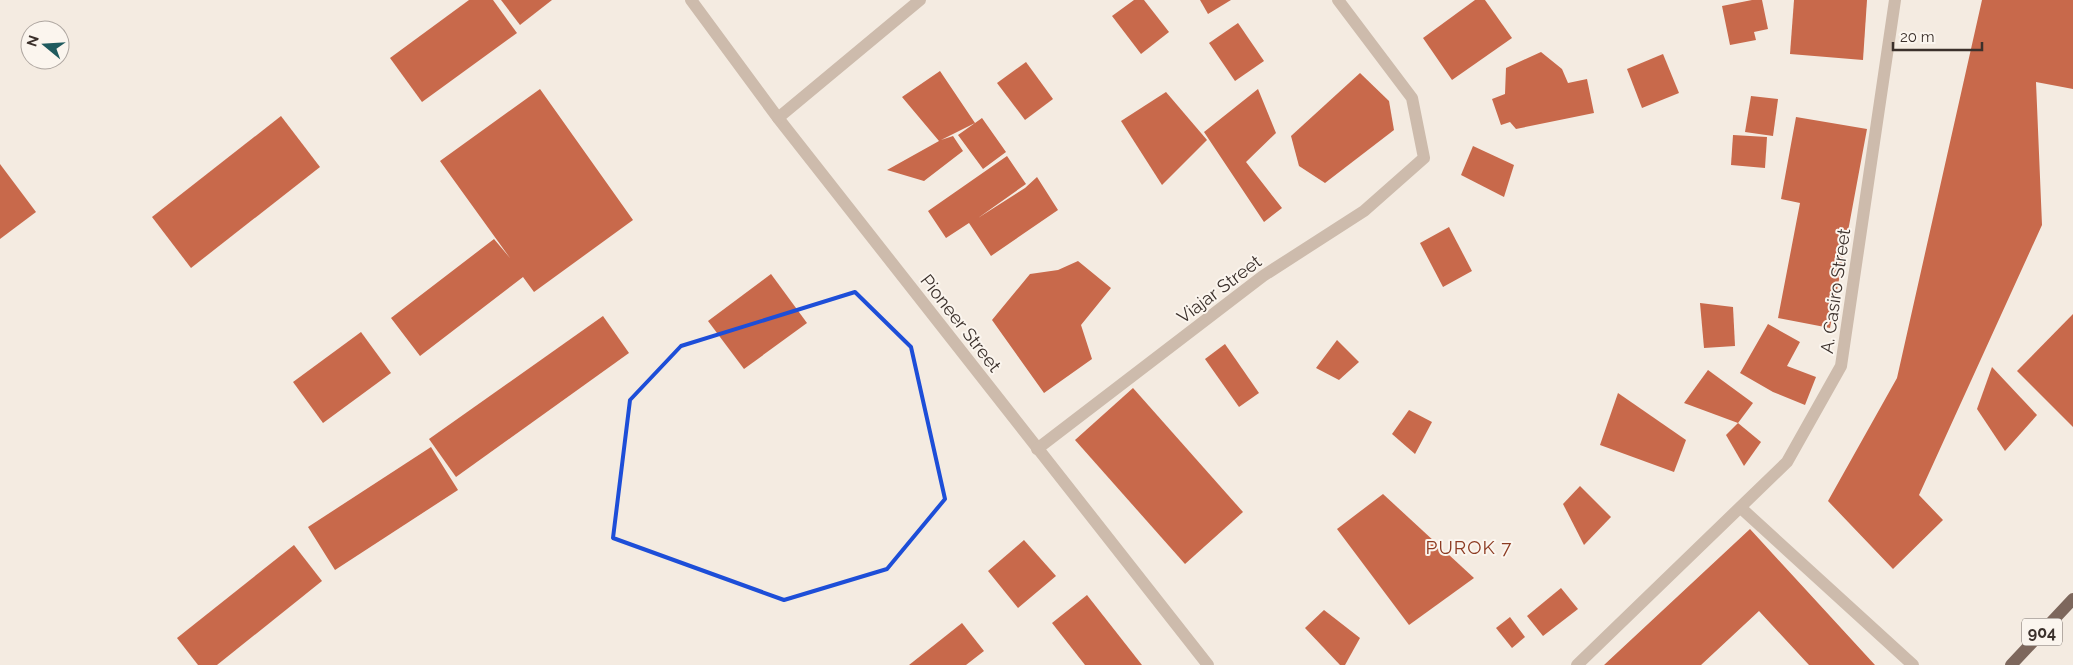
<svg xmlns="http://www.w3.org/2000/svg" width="2073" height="665" font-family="Raleway,sans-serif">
	<rect width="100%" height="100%" fill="#f4ebe1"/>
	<g fill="#c8694b">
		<path d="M469 0H493L517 33 422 102 390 58Z"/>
		<path d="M501 0H552L520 25Z"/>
		<path d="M1134 0H1144L1169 32 1141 54 1112 16Z"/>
		<path d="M1200 0H1231L1208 14Z"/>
		<path d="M1475 0H1485L1512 38 1452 80 1423 38Z"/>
		<path d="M1752 0H1762L1768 29 1754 32 1756 40 1730 45 1722 6Z"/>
		<path d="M1794 0H1867L1863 60 1790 54Z"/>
		<path d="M1982 0H2073V89L2036 82 2042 225 1919 495 1943 520 1893 569 1828 501 1897 378Z"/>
		<path d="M1238 23 1264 61 1235 81 1209 43Z"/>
		<path d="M1541 52 1562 69 1568 83 1587 79 1594 113 1516 129 1510 122 1501 125 1492 99 1505 94 1506 68Z"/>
		<path d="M1663 54 1679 93 1642 108 1627 69Z"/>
		<path d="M1026 62 1053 99 1025 120 997 83Z"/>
		<path d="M940 71 975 123 982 118 1006 152 983 169 958 135 975 123 941 140 953 136 963 151 924 181 887 170 939 141 902 97Z"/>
		<path d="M1360 73 1389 101 1394 130 1325 183 1299 166 1291 136Z"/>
		<path d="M540 89 633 220 534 292 523 277 420 356 391 318 494 239 510 258 440 161Z"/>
		<path d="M1258 89 1276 133 1246 162 1282 208 1264 222 1204 132Z"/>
		<path d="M1166 92 1207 140 1162 185 1121 121Z"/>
		<path d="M1751 96 1778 99 1773 136 1745 132Z"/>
		<path d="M281 116 320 167 191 268 152 217Z"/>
		<path d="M1796 117 1867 129 1830 328 1778 318 1800 203 1781 199Z"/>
		<path d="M1733 135 1767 137 1765 168 1731 165Z"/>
		<path d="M1473 146 1514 165 1504 197 1461 175Z"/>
		<path d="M1007 156 1026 184 978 218 1025 188 1037 177 1058 210 991 256 969 223 946 238 928 211Z"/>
		<path d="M0 164 36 212 0 239Z"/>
		<path d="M1449 227 1472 271 1443 287 1420 243Z"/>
		<path d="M1078 261 1111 288 1081 325 1092 359 1044 393 992 320 1030 274 1058 270Z"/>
		<path d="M771 274 807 323 744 369 708 321Z"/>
		<path d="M1700 303 1733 307 1735 346 1704 348Z"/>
		<path d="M2073 314V427L2017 371Z"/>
		<path d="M603 316 629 353 456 477 429 439Z"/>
		<path d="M1768 324 1800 342 1787 366 1816 377 1805 405 1773 392 1740 373Z"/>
		<path d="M361 332 391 373 323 423 293 382Z"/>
		<path d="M1337 340 1359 362 1339 380 1316 368Z"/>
		<path d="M1225 344 1259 393 1239 407 1205 359Z"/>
		<path d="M1992 367 2037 415 2005 451 1977 409Z"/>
		<path d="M1708 370 1753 403 1738 423 1684 403Z"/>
		<path d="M1133 388 1243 512 1185 564 1075 440Z"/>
		<path d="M1618 393 1686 440 1674 472 1600 445Z"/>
		<path d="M1409 410 1432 422 1415 454 1392 434Z"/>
		<path d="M1738 423 1761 442 1744 466 1726 435Z"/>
		<path d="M431 447 458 490 335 570 308 527Z"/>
		<path d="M1580 486 1611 517 1584 545 1563 504Z"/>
		<path d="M1383 494 1474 578 1409 625 1337 529Z"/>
		<path d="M1750 529 1875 665H1809L1759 611 1701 665H1604Z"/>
		<path d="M1024 540 1056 576 1018 608 988 571Z"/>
		<path d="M294 545 322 581 217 665H198L177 638Z"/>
		<path d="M1561 588 1578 609 1543 636 1527 616Z"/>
		<path d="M1087 595 1142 665H1085L1052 623Z"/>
		<path d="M1324 610 1360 638 1345 665H1340L1305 628Z"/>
		<path d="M1510 617 1525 637 1512 648 1496 628Z"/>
		<path d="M962 623 984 651 966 665H909Z"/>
	</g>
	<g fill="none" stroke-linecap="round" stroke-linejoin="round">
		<g stroke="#cdbbac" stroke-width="12">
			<path d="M691 0 778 118 1208 665"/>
			<path d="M778 118 920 0"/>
			<path d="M1037 449 1263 276 1364 211 1424 158 1412 98 1338 0"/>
			<path d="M1741 508 1913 665"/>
			<path d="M1577 665 1787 462 1841 366 1895 0"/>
		</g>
		<path stroke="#7d675c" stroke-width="12" d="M2011 665 2073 599"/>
	</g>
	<path fill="none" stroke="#1d4ed8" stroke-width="4" stroke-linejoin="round" d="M855 292 911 347 945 499 887 569 784 600 613 538 630 400 681 346Z"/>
	<g text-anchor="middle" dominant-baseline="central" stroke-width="4" stroke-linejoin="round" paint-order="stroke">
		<rect fill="#fbf5ee" stroke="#756b66" stroke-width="1" x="2022" y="618.5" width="40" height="27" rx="4"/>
		<g font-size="16" font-weight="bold" fill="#3b302b">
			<text x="2042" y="632">904</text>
		</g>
		<g font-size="18" fill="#3b302b" stroke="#fbf5ee">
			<text transform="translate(1219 289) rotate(-37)">Viajar Street</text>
			<text transform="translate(1835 291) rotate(-82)">A. Casiro Street</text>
			<text transform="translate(961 323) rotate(52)">Pioneer Street</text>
		</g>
		<g font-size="19" letter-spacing="1" fill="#8c3b22" stroke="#fbf5ee">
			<text x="1469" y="547">PUROK 7</text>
		</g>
	</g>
	<g transform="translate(45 45) rotate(288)"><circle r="24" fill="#fbf5ee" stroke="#aea6a0"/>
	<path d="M0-4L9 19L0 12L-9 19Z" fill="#1f5a5e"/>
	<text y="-8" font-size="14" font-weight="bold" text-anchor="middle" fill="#3b302b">N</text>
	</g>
	<path d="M1893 42v8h89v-8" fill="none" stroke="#3b302b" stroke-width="2.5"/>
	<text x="1900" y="42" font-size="15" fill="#3b302b" stroke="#fbf5ee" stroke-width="4" paint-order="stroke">20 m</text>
</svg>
